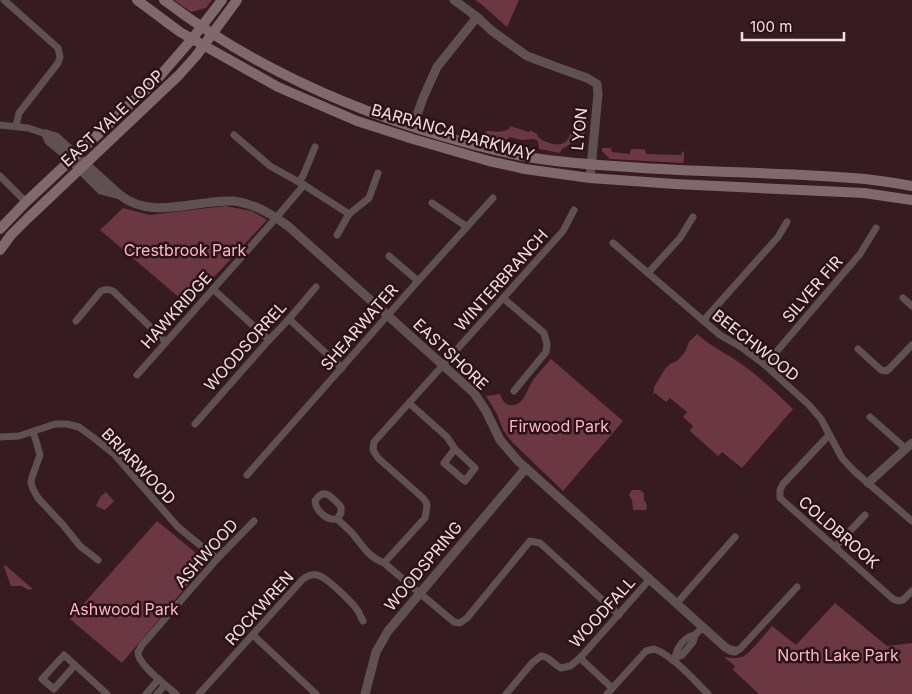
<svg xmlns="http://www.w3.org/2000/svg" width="912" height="694" font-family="Inter,sans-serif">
	<rect width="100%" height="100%" fill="#361c21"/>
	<g fill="#6a3742">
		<path d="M174 0H212L206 8 191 12Z"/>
		<path d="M475 0H519L507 27 481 4Z"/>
		<path d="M578 118H587L584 137 583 135H578L576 136 572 143 562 149 560 153 539 149 538 141 534 139 522 140 510 137 504 142 483 134C488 129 490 131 497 132 501 132 505 130 509 129L510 126 529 132 530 130 537 134 538 137C545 143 562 149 568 139 571 134 572 128 573 123Z"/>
		<path d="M602 148H611L612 152 630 154 631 149H644L645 150 646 154 681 155 682 152 683 151C685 154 684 159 683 163H682L610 159 602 151Z"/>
		<path d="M225 206 252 211 267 220 188 305 100 230 123 208 150 215Z"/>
		<path d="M697 334C711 347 728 354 743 365 761 378 777 394 793 409L742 468 722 452 718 456 690 431 693 426 683 417 687 412 670 398 666 402 655 393 653 395 654 387 665 369 670 364 678 360 685 352 689 342Z"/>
		<path d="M551 359 623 421 563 491 512 442 503 430 497 414 486 396 500 394C502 399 504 404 510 405 524 407 527 389 533 380 538 373 545 366 551 359Z"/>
		<path d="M632 490H640L645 494H644V501L646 502 647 509 645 510H633L632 500 629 495Z"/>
		<path d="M106 492 114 501 105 510 96 506 100 497Z"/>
		<path d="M157 521 207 562 122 663 70 619Z"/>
		<path d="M5 565 33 589 29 590 21 586H11L4 567Z"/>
		<path d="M835 603 887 646 912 643V694H759L733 670 735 666 724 657C731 658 738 659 744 656 752 651 765 634 772 626L796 645Z"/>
	</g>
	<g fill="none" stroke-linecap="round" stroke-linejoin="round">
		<g stroke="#5f5153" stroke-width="7">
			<path d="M4 0 58 48 60 57 58 63 19 113 16 126"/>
			<path d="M0 125 28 128 46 134"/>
			<path d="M234 135 270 166 304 185 349 214"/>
			<path d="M0 176 26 202"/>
			<path d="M299 182 303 176 315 147"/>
			<path d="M432 203 467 227"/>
			<path d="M337 235 349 214 369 198 378 173"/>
			<path d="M613 243 720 335 741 347 765 365 809 405 821 419 842 458 854 471 912 521"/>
			<path d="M389 256 418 281"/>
			<path d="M648 273 680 238 693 217"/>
			<path d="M213 289 269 340"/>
			<path d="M503 298 544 333 547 344 546 352 514 391"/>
			<path d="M903 298 912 306"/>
			<path d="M289 319 342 368"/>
			<path d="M76 321 101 291C106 289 108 289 113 291L166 342"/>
			<path d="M703 321 778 237 787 222"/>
			<path d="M858 349 881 370 886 371 889 369 912 345"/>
			<path d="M765 365 860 254 876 228"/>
			<path d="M137 375 276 218 304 185"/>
			<path d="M409 403 447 437 455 449 475 468 465 481 444 463 455 449"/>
			<path d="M870 417 905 448"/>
			<path d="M195 424 269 340 289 319 316 287"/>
			<path d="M33 432 37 444 40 455 32 477 31 483 33 489 38 498 63 525 80 546 98 560"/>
			<path d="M829 435 783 484 780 490V498L893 599 898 601 903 600 912 591"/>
			<path d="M0 437 19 436 55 424H67L79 427 94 438 114 454 178 527 217 559"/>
			<path d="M247 475 418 281 493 198"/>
			<path d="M337 519 341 513V507C333 498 324 486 315 501 316 511 327 521 337 519 342 523 347 528 352 533 363 546 367 556 384 563L454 622 460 623 467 618 530 541 540 543 619 615"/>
			<path d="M836 546 865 515"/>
			<path d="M384 563 425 518 427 506 426 502 423 498 378 458 373 450 374 442 563 231 574 210"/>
			<path d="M677 603 735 537"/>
			<path d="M253 635 316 694"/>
			<path d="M735 651 740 649 797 587"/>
			<path d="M580 658 612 688"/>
			<path d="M675 658C677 647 684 637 695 635"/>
			<path d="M672 660 675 658 682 655 693 642 695 635 703 627"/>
			<path d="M75 665 54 689 42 679 64 655 107 694"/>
			<path d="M146 694 159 679"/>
			<path d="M157 694 165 685"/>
			<path d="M176 694C167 686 137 664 138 652 139 651 141 646 142 645L217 559 254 521"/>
			<path d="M199 694 302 580C307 576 313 573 320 576 328 579 353 603 358 611 360 614 361 618 363 621"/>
			<path d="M506 694 532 663 541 656C549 656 553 664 561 668L570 666 580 658 650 579"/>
			<path d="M607 694 646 651 654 649C671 654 695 681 708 694"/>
		</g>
		<g stroke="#5f5153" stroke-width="9">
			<path d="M454 0 477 17 492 31 527 56 559 68 587 78 597 84 598 94 590 178"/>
			<path d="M413 127 423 98 437 67 477 17"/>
			<path d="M46 134 56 137 120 195C152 221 197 199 233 201 254 203 271 214 288 226L474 393 486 411 500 440 518 461 725 647 730 650 735 651"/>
			<path d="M46 134 49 141 65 154 101 190 120 195"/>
			<path d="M868 483 912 443"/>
			<path d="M365 694 376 652 388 631 526 468"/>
		</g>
		<g stroke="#7f696d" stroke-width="10">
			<path d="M137 0 180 32 278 87 357 121 413 139 489 161 525 169 590 178 675 184 864 193 912 200"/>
			<path d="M164 0C247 63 343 107 442 136 473 145 503 153 534 158 565 163 597 165 629 167 707 173 786 172 865 179 881 181 896 183 912 186"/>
			<path d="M0 229 26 202 159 77 192 39 222 0"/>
			<path d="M0 250 11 235 27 219 179 75 196 56 237 0"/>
		</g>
	</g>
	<g text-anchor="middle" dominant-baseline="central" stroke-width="5" stroke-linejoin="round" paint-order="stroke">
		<g font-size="16" fill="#f3e0e3" stroke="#2b1218">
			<text transform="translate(112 118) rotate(-43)">EAST YALE LOOP</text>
			<text transform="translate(579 129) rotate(-84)">LYON</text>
			<text transform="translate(453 132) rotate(16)">BARRANCA PARKWAY</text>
			<text transform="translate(501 280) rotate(-48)">WINTERBRANCH</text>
			<text transform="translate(812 289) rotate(-49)">SILVER FIR</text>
			<text transform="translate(176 310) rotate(-48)">HAWKRIDGE</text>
			<text transform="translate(359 327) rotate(-49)">SHEARWATER</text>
			<text transform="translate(756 345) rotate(38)">BEECHWOOD</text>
			<text transform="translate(245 346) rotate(-48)">WOODSORREL</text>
			<text transform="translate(451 354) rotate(43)">EASTSHORE</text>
			<text transform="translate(139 466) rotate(46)">BRIARWOOD</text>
			<text transform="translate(839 532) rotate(41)">COLDBROOK</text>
			<text transform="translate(206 553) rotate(-48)">ASHWOOD</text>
			<text transform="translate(423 566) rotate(-50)">WOODSPRING</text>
			<text transform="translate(259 608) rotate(-48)">ROCKWREN</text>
			<text transform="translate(602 612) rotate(-48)">WOODFALL</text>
		</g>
		<g font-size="16" fill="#fcb8c4" stroke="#2b1218">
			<text x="185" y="250">Crestbrook Park</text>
			<text x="559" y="426">Firwood Park</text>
			<text x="124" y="609">Ashwood Park</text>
			<text x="838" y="655">North Lake Park</text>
		</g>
	</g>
	<path d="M742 32v8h102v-8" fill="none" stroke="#f3e0e3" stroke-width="2.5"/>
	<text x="750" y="32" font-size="15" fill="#f3e0e3" stroke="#2b1218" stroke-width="4" paint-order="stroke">100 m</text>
</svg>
